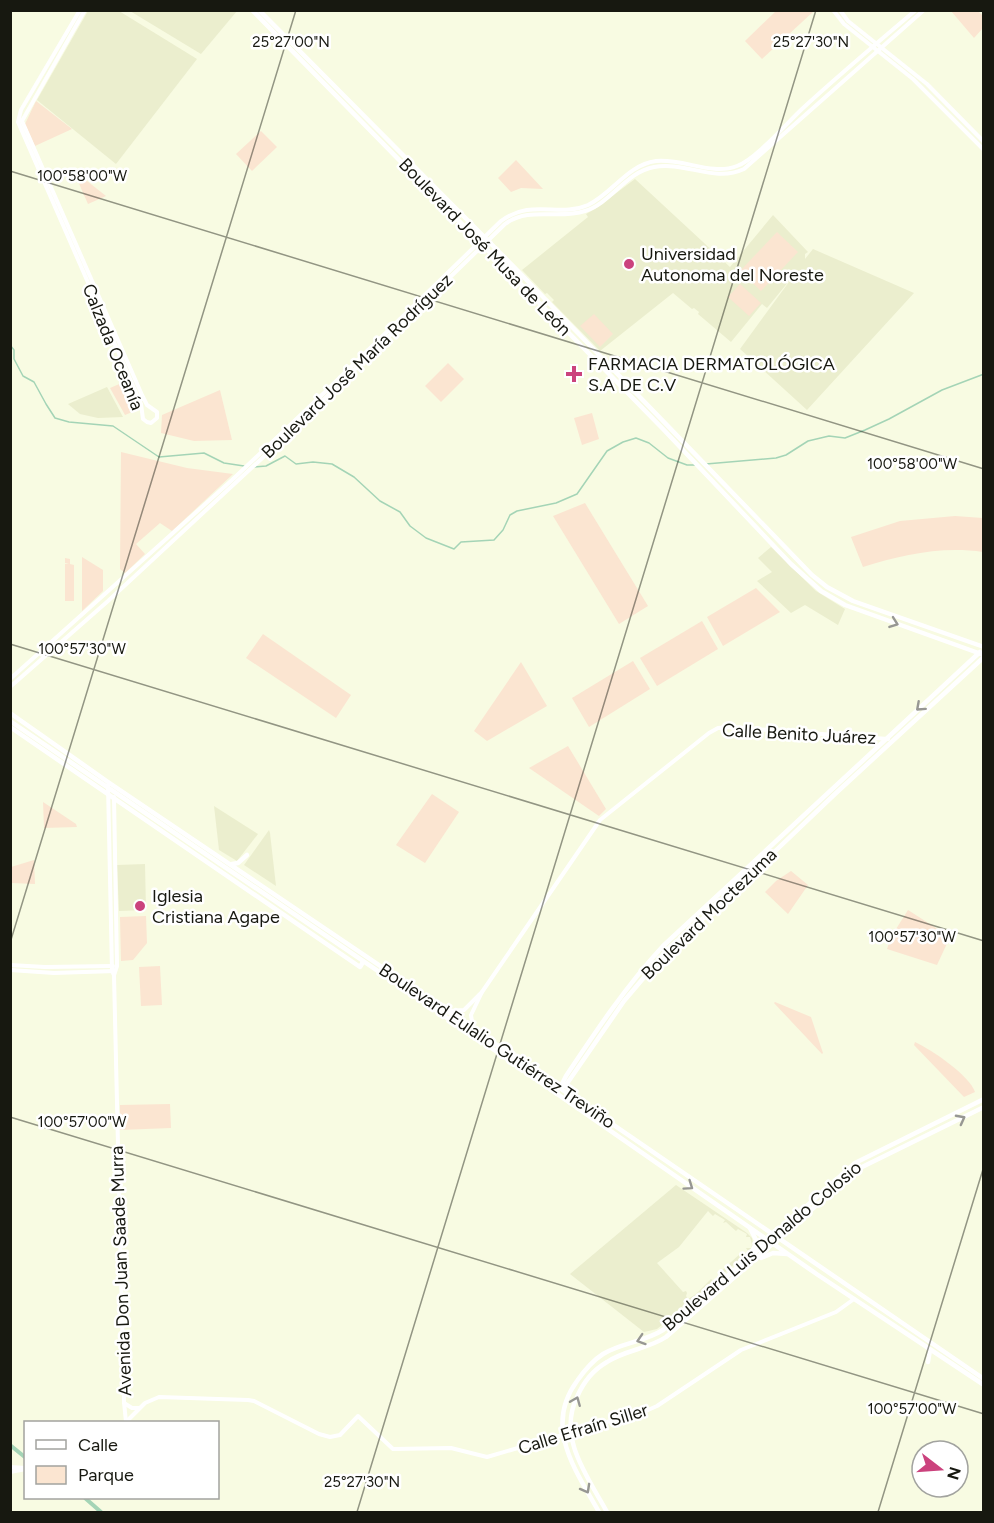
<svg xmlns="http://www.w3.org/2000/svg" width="994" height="1523" font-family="Figtree,sans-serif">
	<rect width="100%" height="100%" fill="#f8fbe2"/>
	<g fill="#ebeece" fill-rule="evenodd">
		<path d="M88 11H119L197 59 116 164 37 100Z"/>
		<path d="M130 11 237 10V11L201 54Z"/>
		<path d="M635 179 730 267 773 215 808 252 805 254V259L813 249 914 293 807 410 740 349 794 275 767 308 762 304 731 342 698 314 699 312 694 308 692 309 673 293 600 351 552 302 554 300 547 293 545 294 522 270 588 217 586 214 595 209Z"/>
		<path d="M107 387 123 417 98 418 80 414 68 404Z"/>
		<path d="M771 547 816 591 845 609 838 625 805 605 791 613 757 581 772 572 758 558Z"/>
		<path d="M214 806 258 834 237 861 219 850Z"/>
		<path d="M269 830 270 833 276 886 244 865Z"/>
		<path d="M145 864 146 910 119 911 117 865Z"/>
		<path d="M676 1185 747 1233 752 1238 753 1244 749 1252 657 1329 644 1332 570 1274ZM708 1211 713 1216 715 1214 725 1220 723 1223 726 1222 736 1231 738 1229 747 1234 746 1237H750L752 1245 751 1248H746L748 1251 742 1256 740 1254 720 1272 721 1274 713 1281 711 1279 696 1294 688 1299 686 1296 687 1293 686 1291 683 1292 657 1263 679 1247Z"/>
	</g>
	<g fill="#fbe5d1">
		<path d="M776 11H814L762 59 745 41Z"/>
		<path d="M951 11H978L983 16V28L974 38Z"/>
		<path d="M36 101 72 129 35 146 25 124Z"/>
		<path d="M261 131 277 147 252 171 236 154Z"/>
		<path d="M516 160 543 189 521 188 511 192 498 178Z"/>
		<path d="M73 170 106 196 88 204Z"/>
		<path d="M777 232 798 252 761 291 740 271Z"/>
		<path d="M740 284 761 303 749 316 728 297Z"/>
		<path d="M594 314 613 334 600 347 580 326Z"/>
		<path d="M448 363 464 379 441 402 425 386Z"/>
		<path d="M124 382 137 410 125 415 110 388Z"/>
		<path d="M220 390 232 440 194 441 161 433 162 415Z"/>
		<path d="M592 413 599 439 582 445 574 418Z"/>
		<path d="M121 452 187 468 233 474 172 531 160 523 136 544 145 554 125 573 120 569Z"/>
		<path d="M585 503 648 606 619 624 553 516Z"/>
		<path d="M955 516 983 518V552C941 546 902 555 863 567L851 537 900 521Z"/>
		<path d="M82 557 103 570V591L82 611Z"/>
		<path d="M65 558 70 559V564L74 565V601H65V564H69L65 563Z"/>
		<path d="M756 588 780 612 723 646 707 617Z"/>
		<path d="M702 621 718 649 657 686 640 658Z"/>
		<path d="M263 634 351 695 336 718 246 658Z"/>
		<path d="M633 661 650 689 589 727 572 698Z"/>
		<path d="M521 662 547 706 487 741 474 731Z"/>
		<path d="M568 746 606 809 599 816 529 768Z"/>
		<path d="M432 794 459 812 425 863 396 845Z"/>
		<path d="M43 802 76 824 77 827 44 828Z"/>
		<path d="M34 860 35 884 11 883V867Z"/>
		<path d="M791 871 808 885 788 914 765 892 776 881Z"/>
		<path d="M908 910 950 937 937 965 887 949 891 937Z"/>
		<path d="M146 916 147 943 133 960 121 961 120 917Z"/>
		<path d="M160 966 162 1005 141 1006 139 967Z"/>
		<path d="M775 1002 811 1017 823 1053 822 1054 774 1003Z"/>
		<path d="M915 1042C932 1050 969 1075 975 1092L964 1097 914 1045Z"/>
		<path d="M170 1104 171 1128 120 1130V1105Z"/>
	</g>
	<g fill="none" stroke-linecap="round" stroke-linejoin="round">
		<g stroke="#a4d4b6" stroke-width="1.5">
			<path d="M10 345 14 350V359L23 376 34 382 46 404 55 418 69 422 113 426 159 457 204 453 224 463 244 466"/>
			<path d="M706 464 776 458 786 455 808 441 829 436 845 438 865 430 889 419 942 390 984 374"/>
			<path d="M254 467 266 466 285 456 296 464 313 462 332 464 354 477 380 501 400 512 410 526 426 538 454 549 461 542 494 540 503 530 510 515 517 511 556 503 577 494 607 451 623 442 636 438 649 443 668 458 687 465H695"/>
		</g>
		<g stroke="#a4d4b6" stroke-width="4">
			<path d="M10 1445 26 1458"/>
			<path d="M85 1498 101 1512"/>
		</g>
		<g stroke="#fff" stroke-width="4">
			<path d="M80 10 21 110 18 122 141 404 143 419 147 422 151 423 157 418V412L147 405 142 395 22 121 85 10"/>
			<path d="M833 10 844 24 913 79 984 150"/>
			<path d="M840 10 848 21 927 84 984 142"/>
			<path d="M10 679 232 480 326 391 501 221C533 198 558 218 588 205 613 193 627 165 656 161 683 158 711 176 737 166 756 159 786 124 802 109 839 75 877 43 916 10"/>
			<path d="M10 687 108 601 286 436 505 224C530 206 558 220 585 211 611 203 626 172 654 167 685 161 714 183 744 169L924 10"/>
			<path d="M108 785 112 971 114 975 124 1402 126 1422"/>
			<path d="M114 797 117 966 114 975"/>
			<path d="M10 965 45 967 113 966"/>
			<path d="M10 970 54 973 115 971"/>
			<path d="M447 1011 464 1010 482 992"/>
			<path d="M473 1028 471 1015 482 992 600 820 709 733 718 728 729 727 888 739"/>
			<path d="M124 1403 132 1408H139"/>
			<path d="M126 1422 145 1403 159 1397 248 1400 254 1401 319 1434 330 1437 340 1435 358 1416 393 1449 451 1448 487 1457 648 1410 657 1406 741 1350 836 1312 854 1299"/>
			<path d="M10 1467 26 1468"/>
			<path d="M10 1472 26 1469"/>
		</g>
		<g stroke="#fff" stroke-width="4.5">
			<path d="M252 10 663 429 791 564 821 591 845 605 984 655"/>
			<path d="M259 10 517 270 812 575 827 587 853 601 984 647"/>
			<path d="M10 713 108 782 478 1032 984 1379"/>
			<path d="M10 721 497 1052 818 1275 984 1385"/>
			<path d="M10 727 360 967 363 962"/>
			<path d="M232 864 238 863 247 855"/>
			<path d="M560 1088 566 1076C596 1031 626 986 663 946L980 652"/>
			<path d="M560 1088 566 1085 624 1001 669 948 722 902 836 793 984 657"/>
			<path d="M750 1228 757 1242 751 1253"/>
			<path d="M761 1258 773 1253 787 1254"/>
			<path d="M674 1329 699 1305 698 1301"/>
			<path d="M928 1362 930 1350"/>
			<path d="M599 1512C576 1471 543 1427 577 1381 584 1371 592 1361 603 1354 621 1343 644 1342 663 1330L745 1261 855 1163 984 1099"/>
			<path d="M607 1512C588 1477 557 1438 577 1397 583 1383 593 1370 607 1362 625 1350 648 1349 666 1337L858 1169 984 1107"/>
		</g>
	</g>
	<defs><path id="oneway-chevron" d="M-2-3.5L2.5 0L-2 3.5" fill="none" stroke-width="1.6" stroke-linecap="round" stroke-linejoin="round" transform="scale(1.5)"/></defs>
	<g stroke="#979793">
		<use href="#oneway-chevron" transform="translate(894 623) rotate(20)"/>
		<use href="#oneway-chevron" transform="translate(920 707) rotate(138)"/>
		<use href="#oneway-chevron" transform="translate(961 1119) rotate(-28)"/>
		<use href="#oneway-chevron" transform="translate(689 1186) rotate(35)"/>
		<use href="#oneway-chevron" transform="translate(641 1340) rotate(162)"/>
		<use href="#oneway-chevron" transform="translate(576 1401) rotate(-68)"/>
		<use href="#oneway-chevron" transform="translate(586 1489) rotate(61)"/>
	</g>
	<path fill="none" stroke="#171810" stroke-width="1.5" stroke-opacity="0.45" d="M10 171 984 469M10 644 984 941M10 943 296 10M10 1117 984 1414M357 1512 816 10M878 1512 984 1166"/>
	<g fill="#cb427d" stroke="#fff" stroke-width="2">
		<circle cx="629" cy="264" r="6"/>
		<path d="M571 365h6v6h6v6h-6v6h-6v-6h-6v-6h6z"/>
		<circle cx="140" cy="906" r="6"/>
	</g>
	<g text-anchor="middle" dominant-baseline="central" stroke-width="5" stroke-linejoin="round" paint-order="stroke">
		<g font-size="18" fill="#171810" stroke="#fff">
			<text transform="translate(485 247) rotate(46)">Boulevard José Musa de León</text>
			<text transform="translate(113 347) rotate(68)">Calzada Oceanía</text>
			<text transform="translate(357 366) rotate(-44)">Boulevard José María Rodríguez</text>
			<text transform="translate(799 734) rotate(3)">Calle Benito Juárez</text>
			<text transform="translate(709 914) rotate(-44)">Boulevard Moctezuma</text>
			<text transform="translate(497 1046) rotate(34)">Boulevard Eulalio Gutiérrez Treviño</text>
			<text transform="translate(762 1246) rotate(-40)">Boulevard Luis Donaldo Colosio</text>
			<text transform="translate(121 1271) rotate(-92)">Avenida Don Juan Saade Murra</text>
			<text transform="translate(583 1429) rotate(-17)">Calle Efraín Siller</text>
		</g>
		<g font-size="18" fill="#171810" stroke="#fff" text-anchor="start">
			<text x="641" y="254">Universidad<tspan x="641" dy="21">Autonoma del Noreste</tspan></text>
			<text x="588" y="364">FARMACIA DERMATOLÓGICA<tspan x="588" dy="21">S.A DE C.V</tspan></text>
			<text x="152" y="896">Iglesia<tspan x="152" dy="21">Cristiana Agape</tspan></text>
		</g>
	</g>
	<g font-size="15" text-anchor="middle" fill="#171810" stroke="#fff" stroke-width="5" stroke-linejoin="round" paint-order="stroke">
		<text x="291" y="47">25°27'00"N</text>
		<text x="811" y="47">25°27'30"N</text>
		<text x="82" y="181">100°58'00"W</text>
		<text x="912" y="469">100°58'00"W</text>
		<text x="82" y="654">100°57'30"W</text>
		<text x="912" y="942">100°57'30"W</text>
		<text x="82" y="1127">100°57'00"W</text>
		<text x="912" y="1414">100°57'00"W</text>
		<text x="362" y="1487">25°27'30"N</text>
	</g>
	<rect width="994" height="1523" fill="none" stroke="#171810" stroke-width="24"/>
	<rect x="24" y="1421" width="195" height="78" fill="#ffffff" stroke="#a2a39f" stroke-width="1.5"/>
	<rect x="36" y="1440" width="30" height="9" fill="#ffffff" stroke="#a2a39f" stroke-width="1.5"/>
	<text x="78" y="1451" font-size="18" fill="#171810">Calle</text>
	<rect x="36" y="1466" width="30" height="18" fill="#fbe5d1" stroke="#a2a39f" stroke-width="1.5"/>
	<text x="78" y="1481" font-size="18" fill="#171810">Parque</text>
	<g transform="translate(940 1469) rotate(107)"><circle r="28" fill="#ffffff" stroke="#a2a39f" stroke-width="1.5"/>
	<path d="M0-4.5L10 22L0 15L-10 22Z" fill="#cb427d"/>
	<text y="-9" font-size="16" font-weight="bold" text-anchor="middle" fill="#171810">N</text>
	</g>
</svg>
